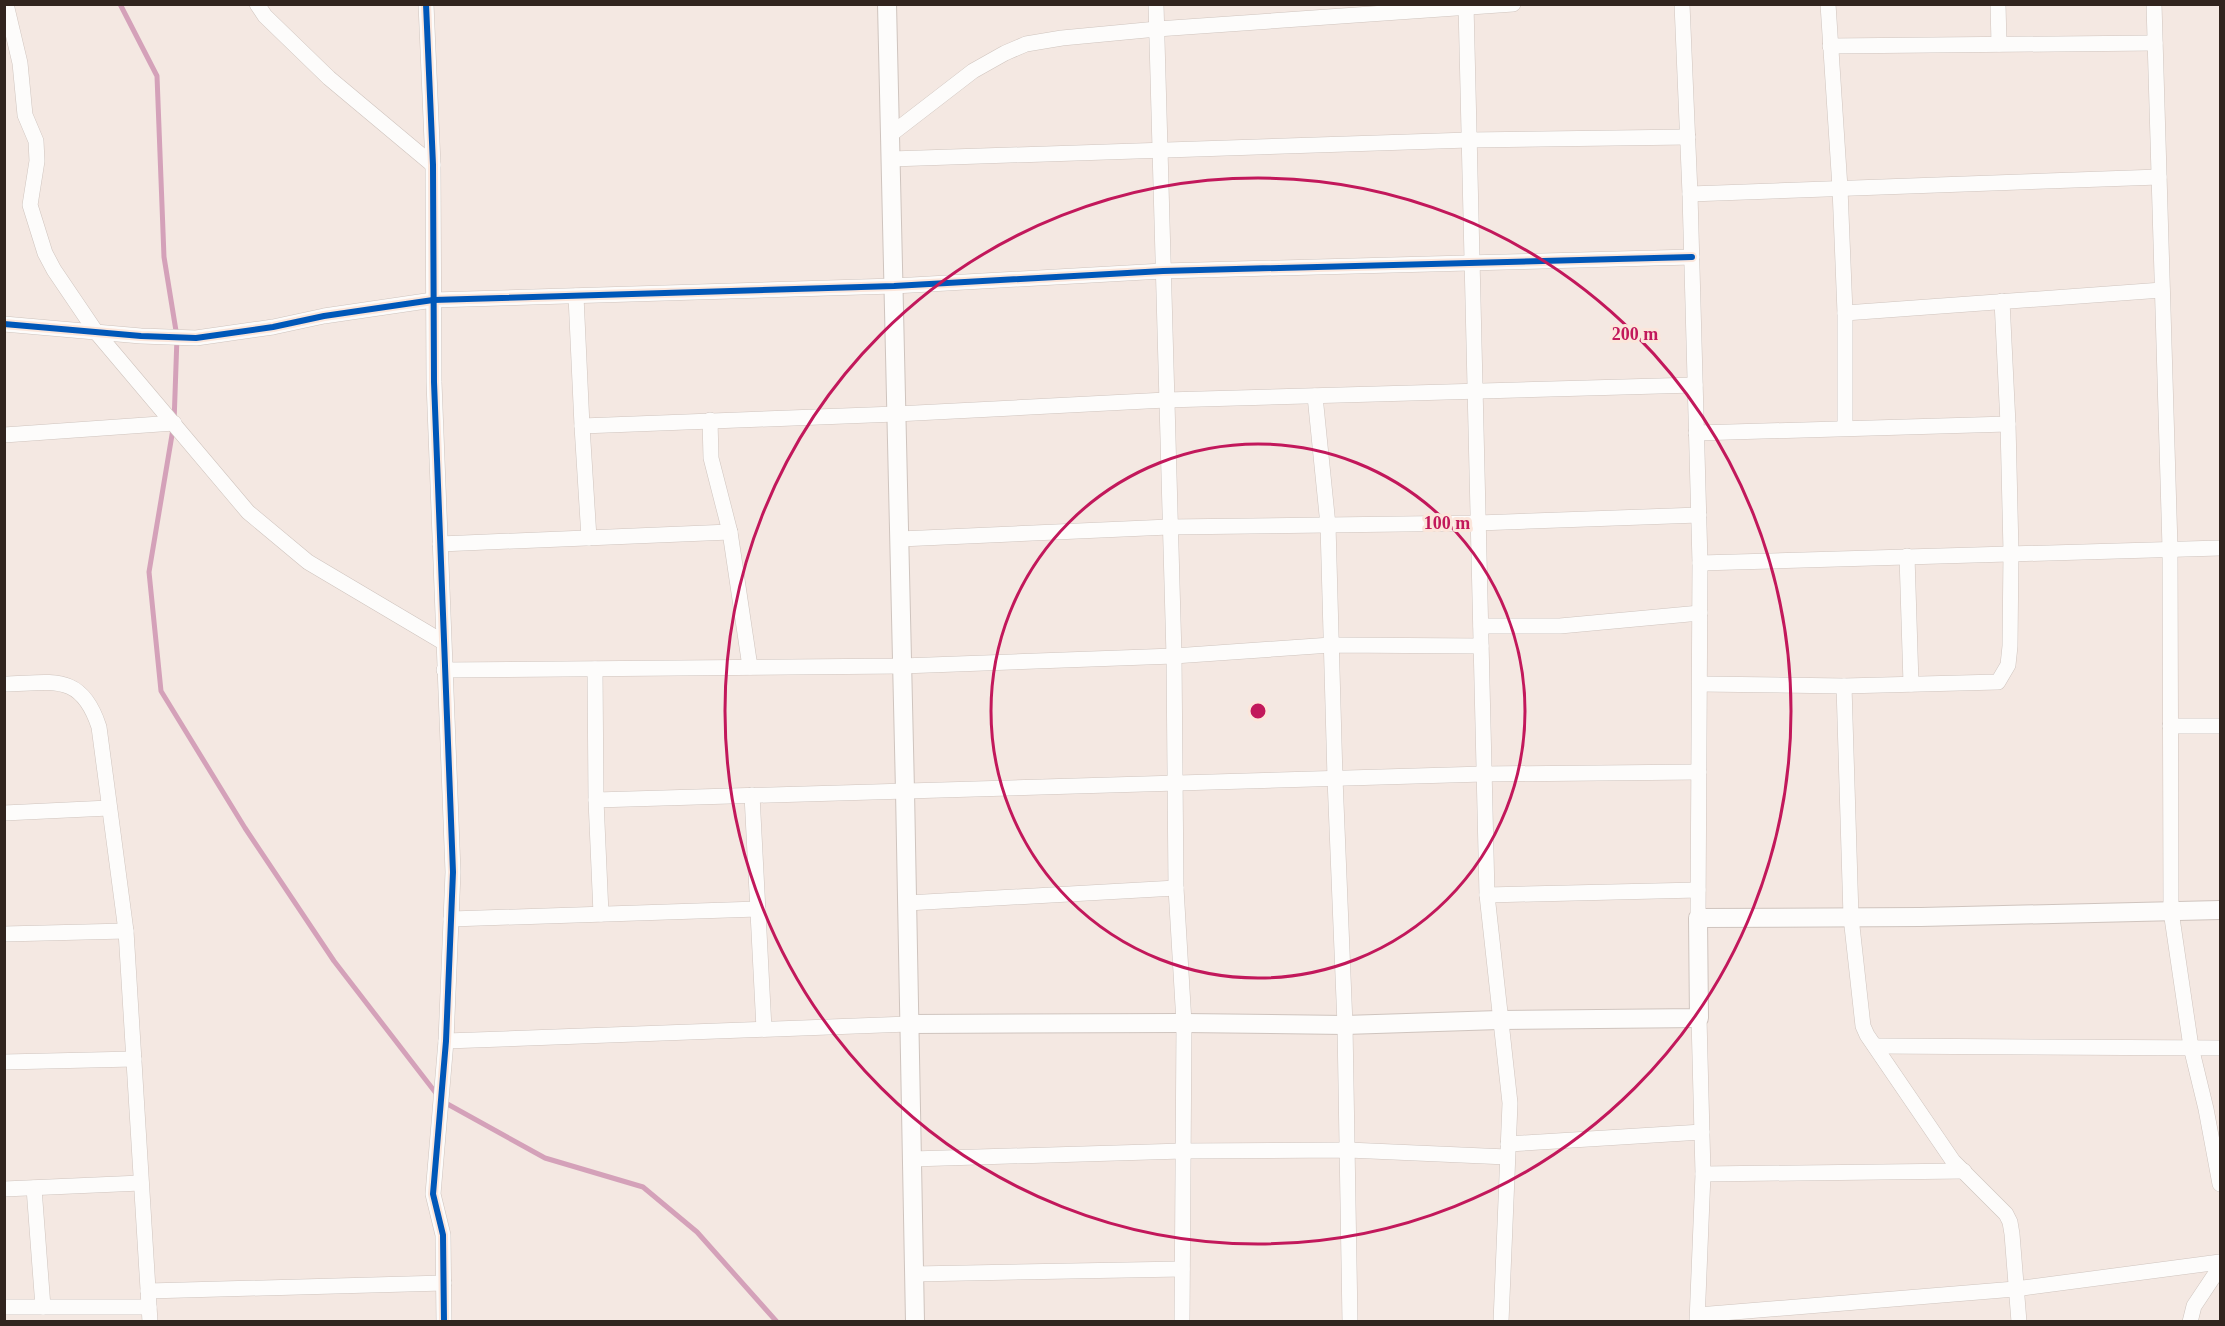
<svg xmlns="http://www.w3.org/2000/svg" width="2225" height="1326" font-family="'Times New Roman',serif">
	<rect width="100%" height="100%" fill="#f4e8e2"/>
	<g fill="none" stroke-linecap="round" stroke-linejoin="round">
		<path stroke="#d4a1b9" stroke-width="5" d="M120 4 157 76 164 257 177 337 174 423 149 572 161 691 245 828 334 961 442 1101 545 1158 643 1187 697 1232 777 1322"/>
		<g stroke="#cfc4be" stroke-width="16">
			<g id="minor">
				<path d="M6 4 20 63 25 115 36 141 37 161 30 205 45 253 54 270 96 332 248 512 308 562 443 642"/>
				<path d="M257 4 265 16 329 78 433 165"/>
				<path d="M426 4 433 165 434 382 453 872 446 1041 433 1194 443 1235 444 1322"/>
				<path d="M1156 4 1174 656 1176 888 1184 1023 1182 1322"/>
				<path d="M1466 4 1487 895 1510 1103 1501 1322"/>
				<path d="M1682 4 1690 194 1700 563 1698 918"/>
				<path d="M1828 4 1840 188 1845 313V427"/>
				<path d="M1998 4 1999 44"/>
				<path d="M2154 4 2170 548 2171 911 2191 1047 2206 1109 2220 1184"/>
				<path d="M1830 46 2155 43"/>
				<path d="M890 135 973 71 1005 53 1026 44 1062 38 1157 29 1513 4"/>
				<path d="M891 159 1469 140 1688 137"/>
				<path d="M1690 194 2159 177"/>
				<path d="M576 296 582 426 896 414 1166 400 1695 385"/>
				<path d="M1845 313 2162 290"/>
				<path d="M4 324 141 336 196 338 273 327 324 316 433 300 894 286 1163 271 1692 257"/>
				<path d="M1315 396 1328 525 1335 778 1345 1025 1350 1322"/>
				<path d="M710 420 711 458 730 532 750 667"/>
				<path d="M582 426 589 538"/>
				<path d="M1696 433 2008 424"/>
				<path d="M4 435 174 423"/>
				<path d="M900 539 1169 527 1478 523 1699 515"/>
				<path d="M440 544 730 532"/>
				<path d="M1907 556 1911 684"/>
				<path d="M1700 563 2220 548"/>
				<path d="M1481 626H1560L1700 613"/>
				<path d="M595 669 596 800 601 914"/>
				<path d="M444 670 902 666 1174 656 1331 645 1481 646"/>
				<path d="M4 684C53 683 81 672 99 727L126 931 150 1322"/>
				<path d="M1700 684 1844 686 1998 682 2008 665 2010 646 2011 552 2008 424 2002 301"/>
				<path d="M1844 686 1851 917 1863 1026 1867 1035 1953 1161 2006 1214 2010 1222 2012 1234 2019 1322"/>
				<path d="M2170 726H2220"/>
				<path d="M752 795 764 1029"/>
				<path d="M596 800 1484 774 1699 772"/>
				<path d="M4 813 109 808"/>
				<path d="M1487 895 1698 890"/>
				<path d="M907 903 1176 888"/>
				<path d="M451 919 758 909"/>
				<path d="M4 934 126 931"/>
				<path d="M446 1041 909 1024"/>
				<path d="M1875 1046 2220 1048"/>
				<path d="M4 1062 134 1059"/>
				<path d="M1508 1144 1702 1132"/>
				<path d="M912 1159 1183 1151 1348 1150 1507 1157"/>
				<path d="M1703 1174 1964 1171"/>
				<path d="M34 1188 43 1307"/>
				<path d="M4 1189 141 1183"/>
				<path d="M914 1274 1182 1269"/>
				<path d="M148 1291 444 1283"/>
				<path d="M4 1307H149"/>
				<path d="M1698 1315 2015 1289 2220 1262"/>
				<path d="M1697 1322 1703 1174 1699 1018"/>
				<path d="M2190 1322 2194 1306 2220 1267"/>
			</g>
		</g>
		<g stroke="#cfc4be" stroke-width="20">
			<g id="tertiary">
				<path d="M887 4 905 791 915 1322"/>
				<path d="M909 1024 1184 1023 1345 1025 1499 1020 1699 1018 1698 918 1921 917 2220 910"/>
			</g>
		</g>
		<use href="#minor" stroke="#fdfcfb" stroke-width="15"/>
		<use href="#tertiary" stroke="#fdfcfb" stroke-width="18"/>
		<g stroke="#fbe6db" stroke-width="10">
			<g id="cycleway">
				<path d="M426 4 433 165 434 382 453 872 446 1041 433 1194 443 1235 444 1322"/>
				<path d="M4 324 141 336 196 338 273 327 324 316 433 300 894 286 1163 271 1692 257"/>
			</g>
		</g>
		<use href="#cycleway" stroke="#0057b8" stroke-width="6"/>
	</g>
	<g fill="none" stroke="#c2185b" stroke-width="3">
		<circle cx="1258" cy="711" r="267"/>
		<circle cx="1258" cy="711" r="533"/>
	</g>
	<circle cx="1258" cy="711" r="9" fill="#c2185b" stroke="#fbe6db" stroke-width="3"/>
	<g font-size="18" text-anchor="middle" font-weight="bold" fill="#c2185b" stroke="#fbe6db" stroke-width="6" stroke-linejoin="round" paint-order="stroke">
		<text x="1635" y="340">200 m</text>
		<text x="1447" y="529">100 m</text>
	</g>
	<rect width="2225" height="1326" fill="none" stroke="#31241e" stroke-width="12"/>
</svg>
